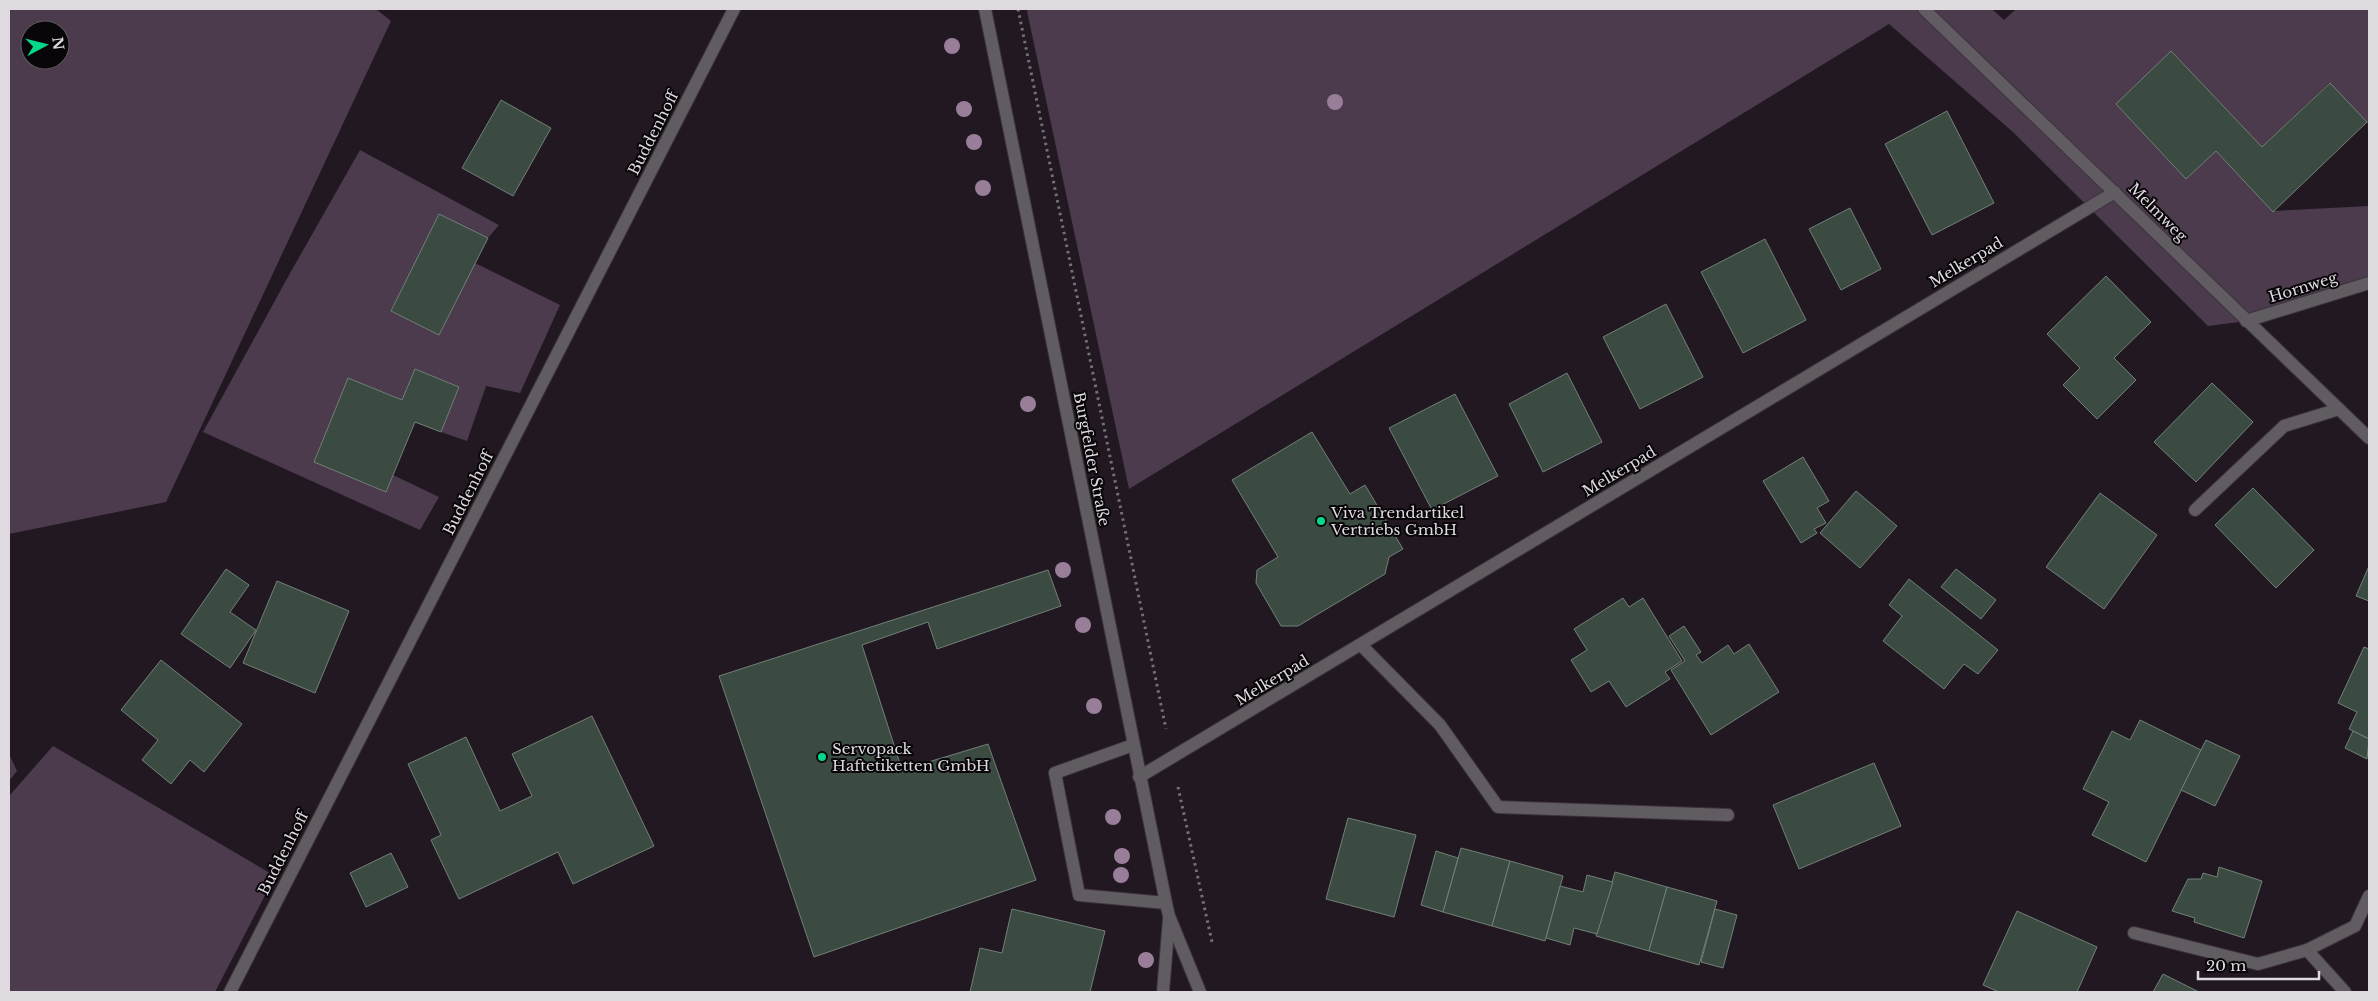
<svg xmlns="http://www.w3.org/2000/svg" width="2378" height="1001" font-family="'Libre Baskerville',serif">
	<rect width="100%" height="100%" fill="#221822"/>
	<g fill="#4c3b4d" fill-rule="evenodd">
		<path d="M9 9H376L391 21 166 502 9 534ZM30 30H60V60H30Z"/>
		<path d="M1030 9H1992L2004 20 2016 9H2369V125L2329 83 2262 147 2171 51 2116 104 2186 179 2216 151 2273 211 2369 206V283L2247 321 2208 326 2014 133 1889 24 1129 489 1027 11Z"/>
		<path d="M360 150 499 225 488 238 439 214 391 311 439 335 475 263 560 305 520 393 486 386 467 441 441 432 459 387 415 369 402 400 348 378 314 462 386 492 393 475 439 497 420 530 203 432 289 275Z"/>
		<path d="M53 746 275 876 215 992H9V796Z"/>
		<path d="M9 754 17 771 9 781Z"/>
	</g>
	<g fill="#3c4b42" stroke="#718177">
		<path d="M2171 51 2262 147 2330 83 2367 122 2273 212 2216 151 2186 179 2116 104Z"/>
		<path d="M501 100 551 128 513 196 462 168Z"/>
		<path d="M1947 111 1994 203 1932 235 1885 144Z"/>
		<path d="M1850 208 1881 269 1841 290 1809 229Z"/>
		<path d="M439 214 488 238 439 335 391 311Z"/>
		<path d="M1765 239 1806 320 1743 353 1701 272Z"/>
		<path d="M2106 276 2151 322 2114 358 2136 380 2097 419 2063 385 2080 368 2047 334Z"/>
		<path d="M1666 304 1703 377 1640 409 1603 337Z"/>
		<path d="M415 369 459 387 441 432 415 422 386 492 314 462 348 378 402 400Z"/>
		<path d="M1567 373 1602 442 1543 472 1509 404Z"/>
		<path d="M2212 383 2253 422 2196 482 2154 442Z"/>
		<path d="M1455 394 1498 476 1432 510 1389 428Z"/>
		<path d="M1312 432 1350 494 1365 485 1403 549 1389 557 1385 574 1298 626H1281L1256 583 1257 570 1278 557 1232 480Z"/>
		<path d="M1803 457 1829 501 1817 508 1826 523 1814 529 1817 533 1801 543 1763 481Z"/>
		<path d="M2253 488 2314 550 2276 588 2215 525Z"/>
		<path d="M1856 491 1897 526 1860 568 1820 533Z"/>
		<path d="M2100 493 2157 535 2104 609 2046 567Z"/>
		<path d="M2369 566V601L2356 596Z"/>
		<path d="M226 569 249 585 230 612 256 630 230 668 181 634Z"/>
		<path d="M1956 569 1996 600 1981 619 1941 587Z"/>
		<path d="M1048 570 1061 606 937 649 928 622 862 645 902 770 988 744 1036 880 814 957 719 676Z"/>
		<path d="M1909 579 1998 650 1978 674 1964 664 1944 689 1883 641 1902 616 1889 605Z"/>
		<path d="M277 581 349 611 315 693 243 663Z"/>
		<path d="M1623 598 1629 607 1643 598 1682 661 1665 672 1670 679 1626 707 1609 681 1591 692 1571 660 1587 650 1574 629Z"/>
		<path d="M1684 626 1701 652 1696 655 1702 663 1728 645 1734 654 1749 644 1779 692 1711 735 1671 670 1685 661 1669 636Z"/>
		<path d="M2364 647 2369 649V739L2349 729 2357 712 2338 703Z"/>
		<path d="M161 660 242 724 204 772 190 760 171 784 142 760 158 740 121 710Z"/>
		<path d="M592 716 654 846 573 884 558 852 459 899 431 840 441 835 408 764 466 737 500 811 532 796 512 754Z"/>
		<path d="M2140 720 2201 750 2146 862 2092 835 2109 802 2083 789 2112 731 2130 740Z"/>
		<path d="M2353 731 2369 739 2367 759 2345 748Z"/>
		<path d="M2206 740 2240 756 2215 806 2181 790Z"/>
		<path d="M1874 763 1901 826 1799 869 1773 805Z"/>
		<path d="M1348 818 1416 835 1394 917 1326 899Z"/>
		<path d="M1461 848 1510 861 1492 926 1443 912Z"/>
		<path d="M1436 851 1458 858 1443 912 1421 905Z"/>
		<path d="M391 853 408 887 366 907 350 873Z"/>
		<path d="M1510 861 1563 876 1545 941 1492 926Z"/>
		<path d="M2219 867 2262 881 2244 938 2194 922 2195 918 2172 911 2188 879H2201L2203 873 2217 877Z"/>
		<path d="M1615 872 1667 887 1649 951 1596 936Z"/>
		<path d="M1587 875 1613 882 1597 934 1574 928 1570 945 1546 938 1560 886 1583 892Z"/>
		<path d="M1667 887 1717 901 1699 965 1649 951Z"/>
		<path d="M1012 909 1105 931 1090 992H970L980 948 1002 953Z"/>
		<path d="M1715 909 1737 915 1723 968 1701 962Z"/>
		<path d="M2017 911 2097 947 2077 992H1999L1983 985Z"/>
		<path d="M2163 974 2199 992H2153Z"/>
	</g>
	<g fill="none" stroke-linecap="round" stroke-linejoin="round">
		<g stroke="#3c333d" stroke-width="14">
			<g id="minor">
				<path d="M985 9 1166 903 1169 916 1200 992"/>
				<path d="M1924 9 2369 438"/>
				<path d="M2246 321 2369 283"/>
				<path d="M2195 510 2284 426 2339 409"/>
				<path d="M1361 645 1440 725 1498 807 1728 815"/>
				<path d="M1133 745 1055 773 1079 895 1166 903"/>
				<path d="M1139 777 2115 192"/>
				<path d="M2134 933 2258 964 2307 950 2355 926 2369 896"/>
				<path d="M2307 950 2345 992"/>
				<path d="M230 992 734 9"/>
				<path d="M1163 992 1169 919"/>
			</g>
		</g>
		<g stroke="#776f77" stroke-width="3" stroke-dasharray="2.5 4" stroke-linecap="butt">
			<path d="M1018 9 1166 729"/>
			<path d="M1178 787 1212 942"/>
		</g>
		<use href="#minor" stroke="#615c61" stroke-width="12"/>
	</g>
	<g fill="#997e9a">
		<circle cx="952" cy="46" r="8"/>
		<circle cx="1335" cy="102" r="8"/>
		<circle cx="964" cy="109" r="8"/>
		<circle cx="974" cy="142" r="8"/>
		<circle cx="983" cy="188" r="8"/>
		<circle cx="1028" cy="404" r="8"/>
		<circle cx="1063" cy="570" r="8"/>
		<circle cx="1083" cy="625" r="8"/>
		<circle cx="1094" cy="706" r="8"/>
		<circle cx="1113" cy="817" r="8"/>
		<circle cx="1122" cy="856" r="8"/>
		<circle cx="1121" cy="875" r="8"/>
		<circle cx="1146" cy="960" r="8"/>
	</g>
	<g fill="#02d98b" stroke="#090609" stroke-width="2">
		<circle cx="1321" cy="521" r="5"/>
		<circle cx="822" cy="757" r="5"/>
	</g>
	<g text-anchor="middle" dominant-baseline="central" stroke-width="4" stroke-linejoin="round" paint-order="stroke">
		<g font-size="15" fill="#dfd9e0" stroke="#090609">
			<text transform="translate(653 133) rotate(-63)">Buddenhoff</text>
			<text transform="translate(2158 212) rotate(45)">Melmweg</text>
			<text transform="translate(1966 262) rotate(-31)">Melkerpad</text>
			<text transform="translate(2303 287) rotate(-17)">Hornweg</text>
			<text transform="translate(1092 459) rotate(79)">Burgfelder Straße</text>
			<text transform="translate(1619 471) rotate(-31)">Melkerpad</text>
			<text transform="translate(468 493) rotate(-63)">Buddenhoff</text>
			<text transform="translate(1272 680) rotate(-31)">Melkerpad</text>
			<text transform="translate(283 853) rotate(-63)">Buddenhoff</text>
		</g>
		<g font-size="15" fill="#dfd9e0" stroke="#090609" text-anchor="start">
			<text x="1331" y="512">Viva Trendartikel<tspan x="1331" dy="17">Vertriebs GmbH</tspan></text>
			<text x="832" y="748">Servopack<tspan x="832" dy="17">Haftetiketten GmbH</tspan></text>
		</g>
	</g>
	<rect width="2378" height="1001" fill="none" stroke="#dfd9e0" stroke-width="20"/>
	<g transform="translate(45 45) rotate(83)"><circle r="24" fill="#090609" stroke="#5f5a5f"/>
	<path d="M0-4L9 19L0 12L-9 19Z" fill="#02d98b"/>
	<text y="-8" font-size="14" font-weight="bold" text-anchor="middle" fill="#dfd9e0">N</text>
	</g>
	<path d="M2198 971v8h121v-8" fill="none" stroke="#dfd9e0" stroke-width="2.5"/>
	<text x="2206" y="971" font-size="15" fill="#dfd9e0" stroke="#090609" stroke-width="4" paint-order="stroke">20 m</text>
</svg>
